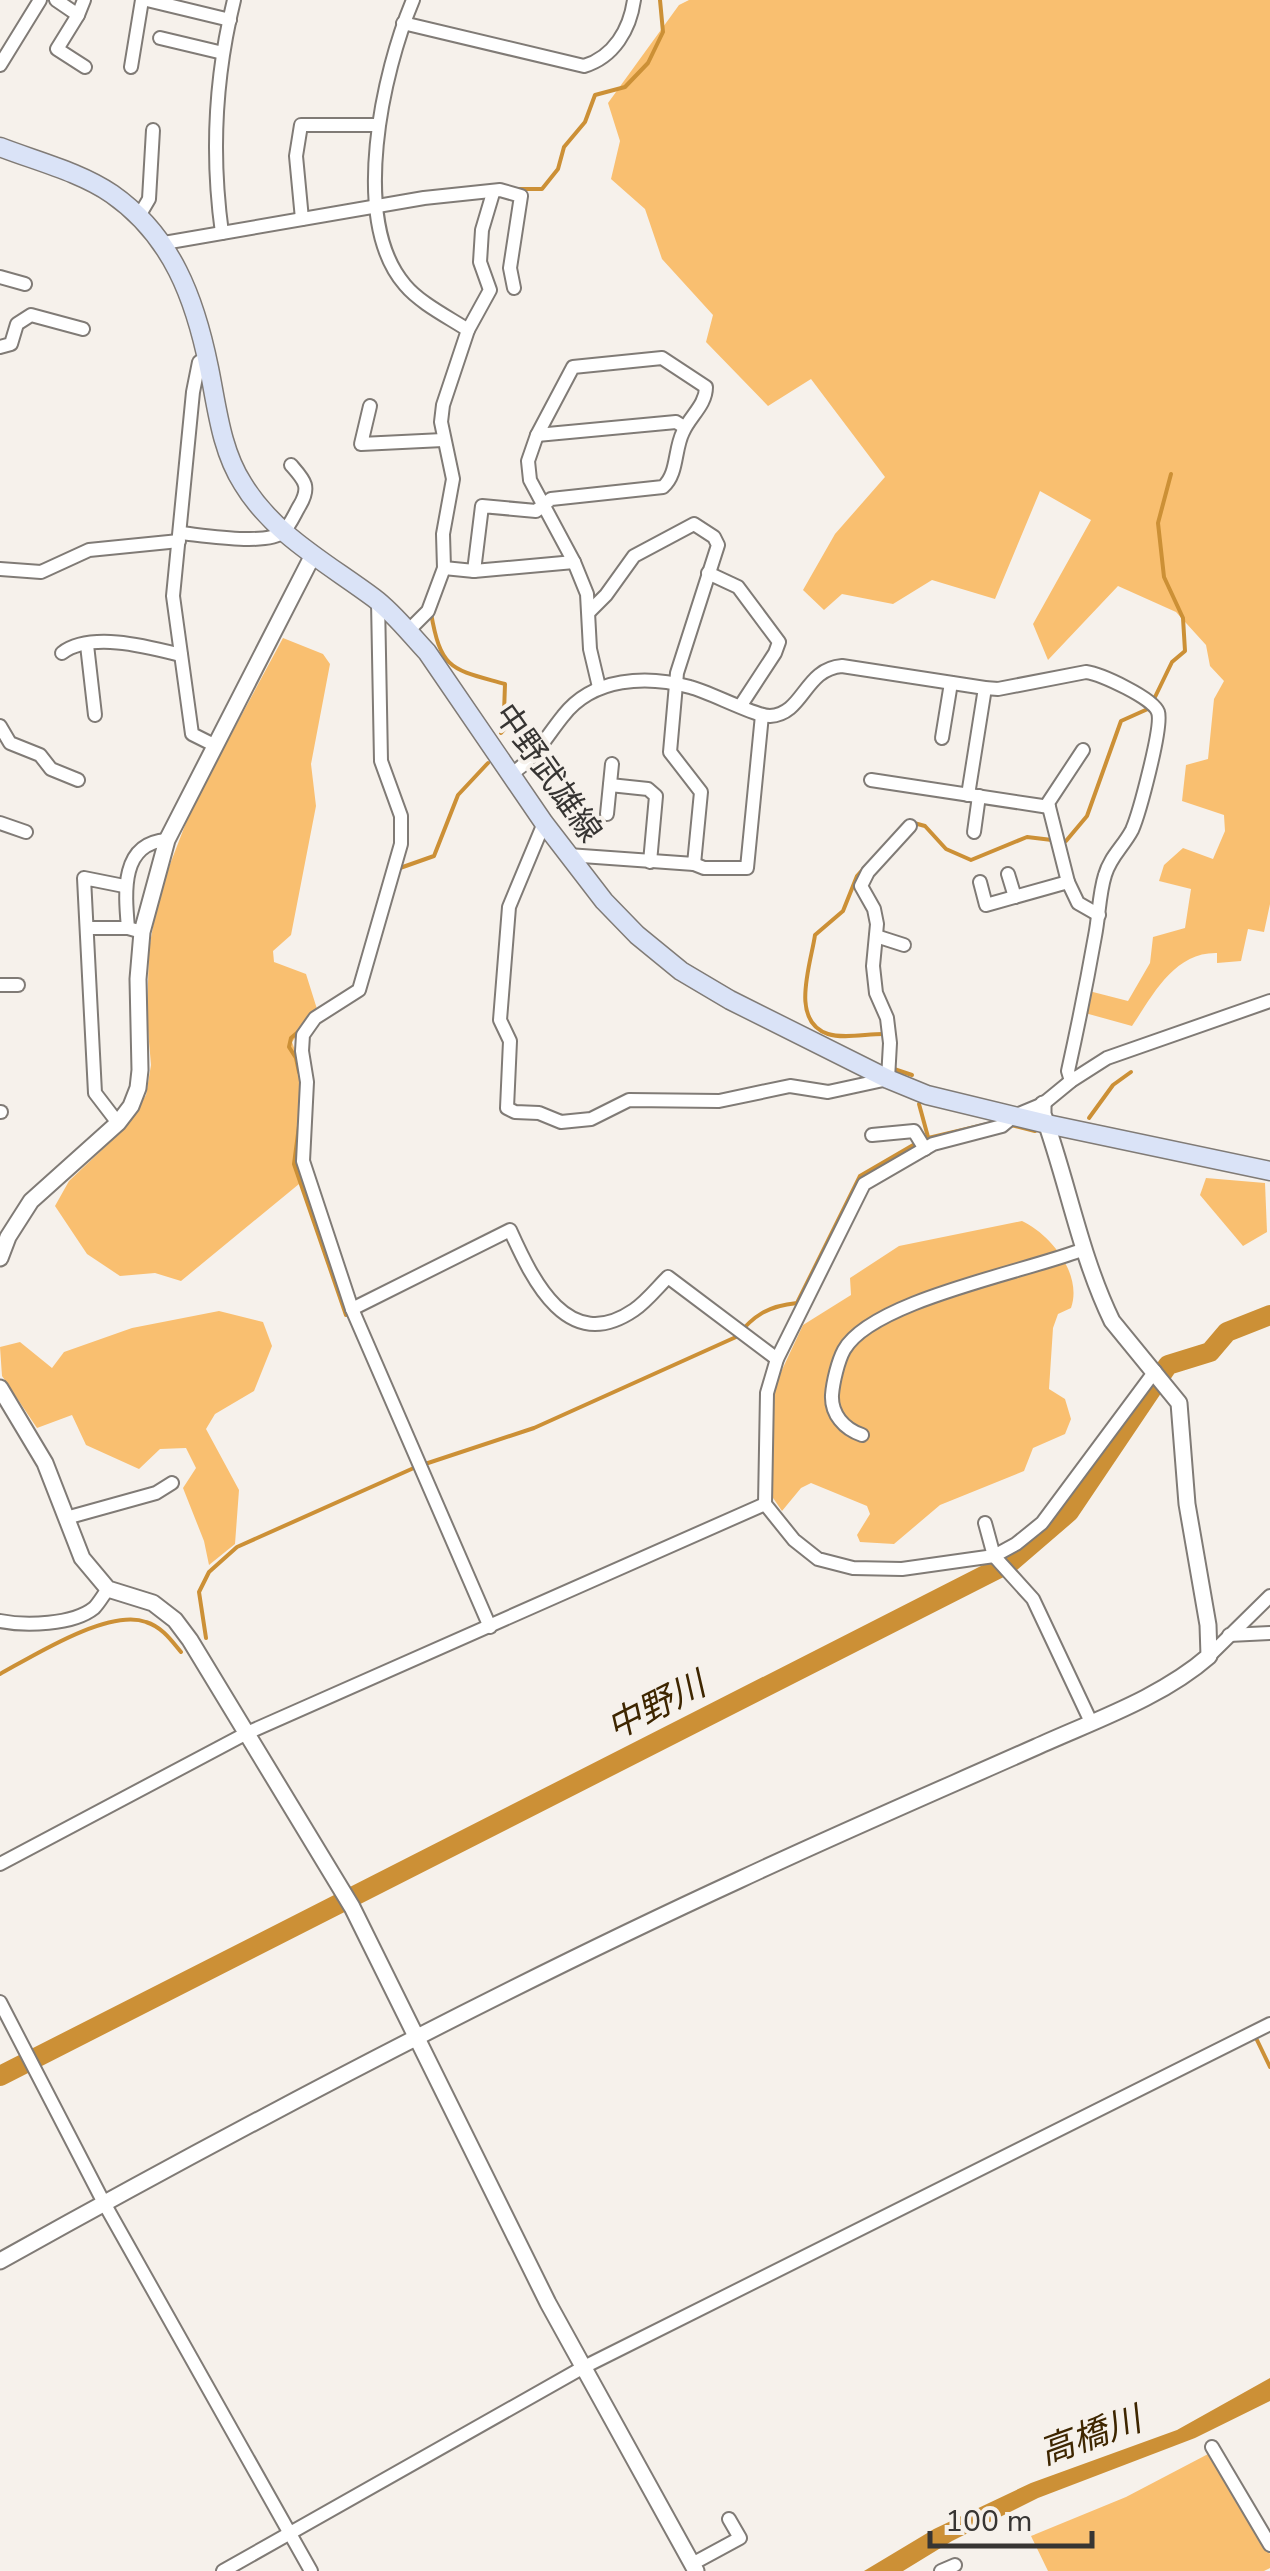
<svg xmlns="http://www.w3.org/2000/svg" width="1270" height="2571" font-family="'Nunito Sans','Noto Sans JP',sans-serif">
	<rect width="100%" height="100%" fill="#f6f1eb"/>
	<g fill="#f9bf70">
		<path d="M689 0H1270V904L1264 932 1248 929 1241 961 1217 963V953C1174 952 1153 995 1132 1026L1085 1013 1089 991 1128 1001 1150 963 1153 937 1185 928 1191 889 1159 881 1164 865 1183 848 1213 859 1225 831 1224 815 1182 801 1186 765 1208 759 1214 699 1224 681 1210 666 1206 645 1176 612 1118 586 1048 660 1033 624 1091 520 1040 491 995 599 932 580 893 604 842 594 824 610 803 590 835 534 885 477 811 379 768 406 706 342 713 315 662 259 645 209 611 179 620 141 608 103 679 5Z"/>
		<path d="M283 638 323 654 330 664 311 764 316 806 291 935 273 951 274 962 306 974 317 1009 292 1042 304 1075 299 1184 181 1281 155 1273 120 1276 87 1254 55 1206 69 1181 125 1128 146 1095 151 1065 147 1018 149 949 159 893 192 807Z"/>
		<path d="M1206 1178 1265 1183 1267 1232 1243 1246 1200 1195Z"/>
		<path d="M1022 1221C1050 1234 1083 1274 1071 1308L1058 1314 1053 1328 1049 1389 1065 1399 1071 1419 1065 1434 1033 1448 1024 1471 940 1505 894 1544 860 1542 857 1535 870 1514 867 1506 811 1483 801 1488 782 1511 771 1495 773 1389 803 1325 851 1295 850 1278 899 1246Z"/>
		<path d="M219 1311 263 1322 272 1346 254 1391 215 1414 206 1429 239 1490 235 1544 209 1565 204 1541 183 1488 196 1468 186 1448 160 1449 139 1469 86 1445 72 1415 37 1428 2 1376 0 1347 20 1342 52 1368 64 1352 132 1328Z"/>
		<path d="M1210 2453 1270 2554V2568L1264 2571H1048L1031 2536 1126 2497Z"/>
	</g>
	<path fill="#cc9036" d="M1270 2378V2401L1195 2438 1038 2498 952 2541 903 2571H864L934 2529 1031 2483 1177 2430Z"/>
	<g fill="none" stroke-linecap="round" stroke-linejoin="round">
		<g stroke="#cc9036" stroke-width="4">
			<path d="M518 189H542L558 169 564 147 585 122 595 95 625 87 648 63 663 32 660 0"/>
			<path d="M431 613C441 671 452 669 505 684L504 713 509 724 501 733"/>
			<path d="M1155 697 1172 662 1185 651 1183 618 1164 577 1158 523 1171 474"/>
			<path d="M914 823 925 826 946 849 971 860 1027 837 1052 840"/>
			<path d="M1066 841 1087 816 1121 721 1150 708"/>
			<path d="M865 867 857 876 843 911 815 935C811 964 789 1021 828 1034 843 1039 866 1034 883 1034"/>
			<path d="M400 868 434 856 458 795 488 763"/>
			<path d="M298 1032 291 1038 289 1047 296 1058 299 1072"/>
			<path d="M894 1069 912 1075"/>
			<path d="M919 1104 928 1137"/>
			<path d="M1089 1118 1113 1085 1131 1072"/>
			<path d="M1011 1125 1035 1131"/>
			<path d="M299 1126 294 1164 346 1315"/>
			<path d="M924 1139 996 1122"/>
			<path d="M425 1464 534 1428 736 1337C754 1315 768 1306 797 1303L860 1176 915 1144"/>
			<path d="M206 1638 199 1592 209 1572 237 1547 416 1467"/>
			<path d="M0 1674C33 1656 109 1608 146 1622 162 1627 171 1640 181 1652"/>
			<path d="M1256 2038 1270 2067"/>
		</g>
		<path stroke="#cc9036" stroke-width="20" d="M0 2076 1011 1562 1069 1512 1168 1365 1210 1352 1227 1332 1270 1315"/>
		<g stroke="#807b76" stroke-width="16">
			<g id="minor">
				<path d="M56 0 78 15 57 49 85 67"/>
				<path d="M147 0 230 20"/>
				<path d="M78 15 84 0"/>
				<path d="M403 23 584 66C614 57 630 29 634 0"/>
				<path d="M160 38 223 53"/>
				<path d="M0 65 40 0"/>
				<path d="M131 67 142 0"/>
				<path d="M139 216 149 199 153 130"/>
				<path d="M302 219 296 156 301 125H377"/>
				<path d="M222 233C211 154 215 77 234 0"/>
				<path d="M164 243 424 198 500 190 521 196 510 268 514 288"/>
				<path d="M0 277 25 284"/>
				<path d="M468 330 490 290 480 262 482 230 493 193"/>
				<path d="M0 347 11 344 17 324 31 315 83 329"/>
				<path d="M207 357 199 362 193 392 173 596 192 734 214 745"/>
				<path d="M370 406 361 444 443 440"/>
				<path d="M537 435 676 422 684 427"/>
				<path d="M180 533C202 535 267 546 283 532 290 526 295 513 300 505 311 486 304 480 291 465"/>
				<path d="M444 568 474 571 574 562"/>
				<path d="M0 569 41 572 89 550 179 541"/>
				<path d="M474 571 482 506 536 511 551 499 663 487C678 474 674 450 683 432 690 416 706 405 706 387L662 358 573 367 537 435 528 461 530 480 574 562 587 594 590 649 599 687"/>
				<path d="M708 573 738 587 779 642 775 653 741 705"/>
				<path d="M378 601 381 761 401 816V844L359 990 315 1018 303 1035 302 1051 307 1082 303 1161 352 1309 490 1627"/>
				<path d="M408 631 428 611 444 568 443 534 453 479 441 422 443 405 468 330C448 317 420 303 405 285 349 220 383 71 413 0"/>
				<path d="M87 645 95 715"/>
				<path d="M62 653C91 631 149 647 181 655"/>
				<path d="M0 726 10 743 40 755 51 769 78 780"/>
				<path d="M942 738 951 683"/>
				<path d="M513 773C536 757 546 737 563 716 593 677 647 675 690 687 710 692 754 716 770 716 804 714 804 669 842 666L985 688 998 689 1086 672C1101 674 1153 698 1158 712 1163 726 1139 814 1132 830 1123 847 1110 857 1105 875 1099 894 1099 916 1095 936 1087 981 1078 1026 1068 1071L1071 1081"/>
				<path d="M871 780 1049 807"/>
				<path d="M610 785 648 789 656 796 650 862"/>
				<path d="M968 795 985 688"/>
				<path d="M607 814 612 764"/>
				<path d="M0 823 26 832"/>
				<path d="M544 823 509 907 500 1020 510 1041 507 1108 515 1112 539 1113 561 1122 591 1119 629 1100 719 1101 790 1086 828 1092 888 1079 890 1043 887 1018 876 993 873 966 877 924 874 909 861 886 868 872 910 826"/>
				<path d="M974 832 979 796"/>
				<path d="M568 855 694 864 701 792 670 752 677 673 718 545 714 537 694 524 634 556 606 595 589 612"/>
				<path d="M694 864 704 868H747L762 715"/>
				<path d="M1008 874 1015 897"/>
				<path d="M980 882 986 905 1068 882 1078 903 1099 915"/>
				<path d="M1068 882 1048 803 1083 750"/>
				<path d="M88 928H128"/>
				<path d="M142 932 128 928C125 893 120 843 167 840"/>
				<path d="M876 936 904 945"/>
				<path d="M0 985H18"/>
				<path d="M0 1112H1"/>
				<path d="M118 1123 95 1093 84 878 124 886"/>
				<path d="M872 1135 914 1131 925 1149"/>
				<path d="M352 1309 510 1230C533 1281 568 1355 634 1310 646 1302 657 1288 668 1277L777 1359"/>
				<path d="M1155 1371 1042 1523 1016 1544 994 1556 902 1569 853 1568 818 1559 794 1540 765 1504 767 1393 777 1359 864 1184 933 1144 1002 1126 1014 1116 1043 1104 1071 1081 1107 1058 1270 1001"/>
				<path d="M862 1435C844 1429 831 1414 832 1395 833 1382 838 1361 844 1350 872 1300 1030 1271 1084 1249"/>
				<path d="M66 1518 156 1493 172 1483"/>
				<path d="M985 1523 994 1556 1033 1599 1091 1722"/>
				<path d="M0 1621C25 1626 73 1625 94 1608 99 1603 104 1594 108 1589"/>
				<path d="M1229 1635 1270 1633"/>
				<path d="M1209 1656 1270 1596"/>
				<path d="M0 1864 247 1733 765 1504"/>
				<path d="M0 2002 104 2203 311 2571"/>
				<path d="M1212 2447 1270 2545"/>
				<path d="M692 2564 740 2538 729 2519"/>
				<path d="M223 2571 582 2368 1270 2024"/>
				<path d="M941 2571 955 2565"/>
			</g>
		</g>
		<g stroke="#807b76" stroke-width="19">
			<g id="tertiary">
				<path d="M0 1258 8 1237 31 1201 118 1123 131 1106 138 1088 140 1070 138 979 142 932 167 840 313 555"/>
				<path d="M0 1388 45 1463 82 1558 108 1589 153 1603 175 1620 190 1640 352 1907 548 2303 696 2571"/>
				<path d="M0 2261C242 2126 487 1996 739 1880 837 1834 937 1791 1036 1747 1093 1721 1161 1698 1209 1656L1208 1625 1187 1504 1179 1403 1112 1321C1080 1255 1068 1183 1043 1114V1104"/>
			</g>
		</g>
		<g stroke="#807b76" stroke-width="21">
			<path id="secondary" d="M0 147C36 161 80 172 112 194 172 236 195 299 209 368 217 407 221 450 243 484 274 535 327 563 374 598 394 613 410 634 427 652L544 823 604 901 637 935 681 971 730 1000 888 1079 927 1095 1047 1124 1270 1171"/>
		</g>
		<use href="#minor" stroke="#fff" stroke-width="12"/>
		<use href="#tertiary" stroke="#fff" stroke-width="15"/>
		<use href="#secondary" stroke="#dae3f7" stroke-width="18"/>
	</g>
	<g text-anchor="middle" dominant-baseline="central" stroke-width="8" stroke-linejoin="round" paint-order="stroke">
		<g font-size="32" fill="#373533" stroke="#f6f1eb">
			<text transform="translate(548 773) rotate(55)">中野武雄線</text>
		</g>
		<g font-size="35" font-style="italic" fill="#3e2600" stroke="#f6f1eb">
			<text transform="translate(656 1706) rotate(-27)">中野川</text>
			<text transform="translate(1090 2436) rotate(-20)">高橋川</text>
		</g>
	</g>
	<path d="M930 2531v15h162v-15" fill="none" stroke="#373533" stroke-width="5"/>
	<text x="945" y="2531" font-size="30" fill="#373533" stroke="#f6f1eb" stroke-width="8" paint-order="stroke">100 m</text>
</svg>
